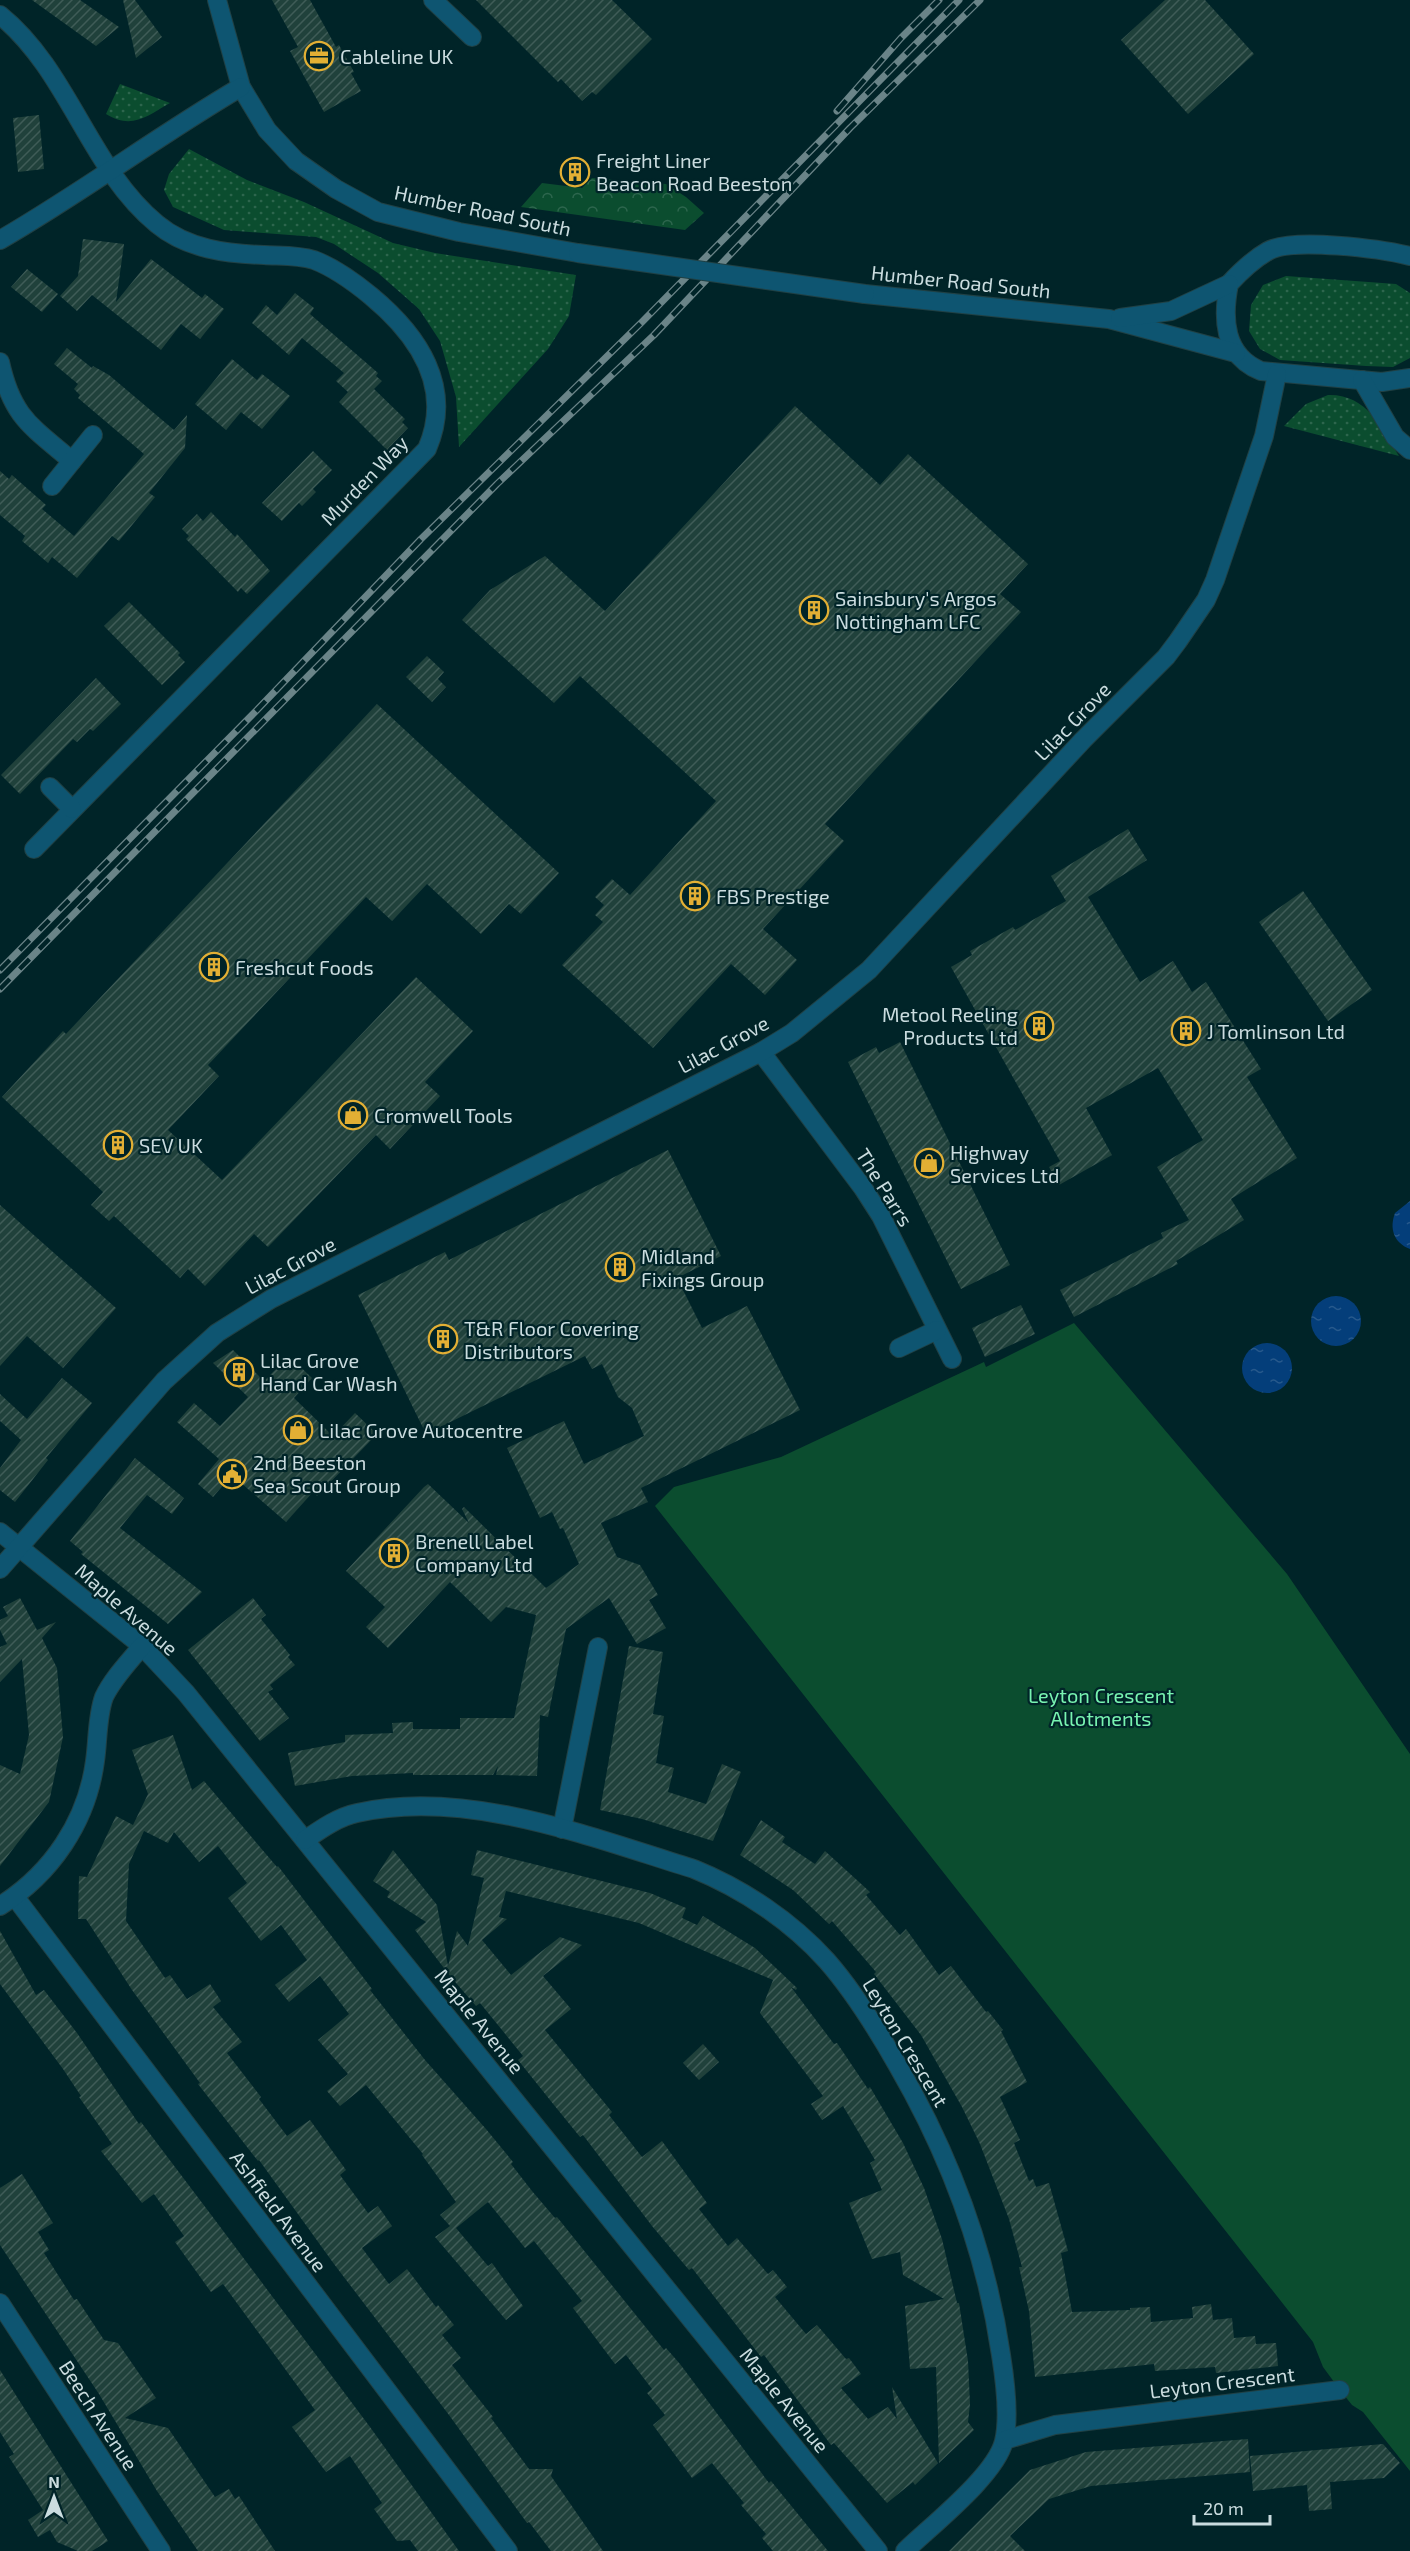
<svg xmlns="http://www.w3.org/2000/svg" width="1410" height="2551" font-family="'Exo 2',sans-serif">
	<defs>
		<pattern id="grass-dots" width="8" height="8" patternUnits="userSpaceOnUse" patternTransform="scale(1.5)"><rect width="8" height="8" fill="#0b4d2f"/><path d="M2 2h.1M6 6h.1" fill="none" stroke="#2d664d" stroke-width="1.8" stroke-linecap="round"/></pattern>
		<pattern id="forest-crowns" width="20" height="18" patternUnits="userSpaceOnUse" patternTransform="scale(1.5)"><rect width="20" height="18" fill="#0b4d2f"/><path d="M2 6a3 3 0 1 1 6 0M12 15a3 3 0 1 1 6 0" fill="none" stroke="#2d664d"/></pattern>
		<pattern id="water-ripples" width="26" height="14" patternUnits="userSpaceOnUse" patternTransform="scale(1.5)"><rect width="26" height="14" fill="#043e7a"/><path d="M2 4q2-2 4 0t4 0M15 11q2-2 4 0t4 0" fill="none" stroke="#27598c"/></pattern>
		<pattern id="building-hatch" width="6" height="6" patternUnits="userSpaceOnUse" patternTransform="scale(1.5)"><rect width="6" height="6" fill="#20413b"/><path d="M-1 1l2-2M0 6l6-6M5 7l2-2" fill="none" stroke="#3f5c57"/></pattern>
	</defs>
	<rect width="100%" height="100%" fill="#002428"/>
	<g fill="url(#grass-dots)">
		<path d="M120 84 170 103C147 116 132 130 106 114Z"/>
		<path d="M189 149 247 180 304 202 393 243 435 253 576 275 569 316 548 349 459 447 456 397 440 341 419 309 378 273 334 244 316 237 224 230 173 207 164 190 169 174Z"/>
		<path d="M1286 276 1396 284 1410 293V358L1393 367 1366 366 1280 360 1260 349 1249 331 1251 305 1263 285Z"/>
		<path d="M1328 395C1367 394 1381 427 1399 456L1284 426 1306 404Z"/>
	</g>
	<path fill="url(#forest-crowns)" d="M592 178 666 184 686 197 704 213 685 230 521 207 542 183 582 188Z"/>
	<path fill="#0b4d2f" d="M1074 1323 1287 1574 1410 1754V2471L1363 2412 1352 2405 1340 2390 1323 2367 1313 2342 655 1506 674 1487 781 1457 984 1362 986 1367Z"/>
	<g fill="url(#water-ripples)">
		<path d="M1410 1201V1249C1394 1243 1389 1229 1395 1213Z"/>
		<circle cx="1336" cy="1321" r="25"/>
		<circle cx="1267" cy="1368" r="25"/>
	</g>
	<g fill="url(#building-hatch)">
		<path d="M32 0H80L119 27 96 46Z"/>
		<path d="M123 0H135L162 37 136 58Z"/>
		<path d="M272 0H310L336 47 339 45 354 72 351 73 361 91 324 112 290 51 298 47Z"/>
		<path d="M476 0H612L652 39 596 95 592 92 582 101 561 79 558 82Z"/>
		<path d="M1165 0H1205L1254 54 1188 114 1121 40Z"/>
		<path d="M39 115 44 169 18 172 13 118Z"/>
		<path d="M83 239 124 244 116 302 151 259 202 298 205 294 224 309 200 339 181 324 161 350 92 295 77 311 60 296 78 276Z"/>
		<path d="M27 269 58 294 42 312 11 287Z"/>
		<path d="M295 293 314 308 310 314 378 373 376 376 382 381 374 389 405 419 402 422 408 428 387 450 339 402 348 392 336 381 344 373 302 338 289 355 252 323 266 305 277 315Z"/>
		<path d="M67 348 92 368 93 366 109 375 174 430 187 415 185 448 149 493 155 497 119 541 112 536 77 578 52 557 48 563 34 551 22 541 25 536 0 515V471L9 479 12 475 21 483 46 505 42 509 74 536 144 454 78 398 80 395 74 389 78 384 54 364Z"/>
		<path d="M232 359 257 380 262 374 290 396 262 429 241 412 226 430 195 404Z"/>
		<path d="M795 406 880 485 908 454 1028 564 1000 594 1021 612 825 824 844 841 763 929 797 960 765 995 731 964 653 1048 562 965 603 922 595 915 604 905 595 897 612 879 630 895 716 801 580 676 554 703 462 620 490 590 545 556 605 611Z"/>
		<path d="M313 451 332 470 313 489 316 492 302 506 299 503 282 521 262 503Z"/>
		<path d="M211 512 235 537 237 534 270 571 247 594 241 588 238 592 186 539 189 536 182 529 197 514 203 521Z"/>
		<path d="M129 602 180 653 178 655 185 662 162 685 104 626Z"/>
		<path d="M427 656 444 672 438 679 446 687 432 702 406 677Z"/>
		<path d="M96 678 121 704 93 731 90 729 77 742 73 739 20 794 1 775Z"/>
		<path d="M377 704 559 873 521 914 509 904 481 934 427 884 392 921 366 897 208 1065 219 1076 168 1130 222 1180 416 977 473 1031 425 1082 440 1096 390 1149 376 1135 268 1247 254 1234 205 1286 188 1269 180 1278 114 1216 109 1221 91 1205 103 1192 2 1097 63 1031 66 1034Z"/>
		<path d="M1128 829 1147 860 1088 897 1140 982 1173 961 1192 992 1206 982 1261 1069 1247 1077 1297 1158 1231 1199 1244 1220 1176 1261 1178 1264 1074 1317 1060 1290 1163 1238 1161 1233 1189 1220 1157 1167 1203 1140 1158 1068 1086 1108 1112 1155 1059 1185 1049 1167 1060 1161 951 967 972 955 970 951 1013 927 1015 930 1066 901 1051 876Z"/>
		<path d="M1303 891 1372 990 1328 1021 1259 922Z"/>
		<path d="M900 1042 1010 1265 961 1289 848 1062 876 1047 879 1053Z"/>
		<path d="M668 1150 721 1256 677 1278 702 1328 747 1306 800 1410 641 1488 648 1502 601 1523 617 1557 640 1565 658 1595 649 1600 666 1628 637 1644 609 1598 566 1629 548 1717 540 1715 537 1776 496 1775 498 1766 493 1775H413V1773L352 1776 295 1786 288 1753 345 1742V1735L393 1733 392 1723 413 1722V1729H460V1718H514L536 1615 506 1607 491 1622 450 1582 388 1648 366 1627 385 1607 346 1571 424 1487 428 1484 469 1523 462 1509 464 1507 546 1588 579 1564 563 1528 560 1529 552 1512 540 1518 507 1448 564 1421 584 1464 644 1436 632 1408 618 1397 602 1364 592 1369 585 1356 426 1434 358 1295 445 1252 449 1260Z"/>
		<path d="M0 1205 116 1308 63 1368 27 1336 0 1366Z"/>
		<path d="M1021 1305 1035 1334 985 1357 972 1328Z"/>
		<path d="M233 1350 264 1381 289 1356 312 1378 294 1398 333 1436 355 1413 377 1434 317 1496 313 1492 286 1522 232 1475 213 1497 198 1484 219 1459 177 1422 194 1403 220 1426 248 1397 213 1363Z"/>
		<path d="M62 1378 92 1403 46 1458 48 1460 15 1502 0 1490V1468L21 1440 0 1421V1394L27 1419Z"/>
		<path d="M135 1458 184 1498 172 1514 147 1495 120 1528 202 1592 168 1624 81 1554 83 1552 70 1541Z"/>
		<path d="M20 1598 37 1630 56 1622 42 1638 57 1668 63 1737 49 1802 0 1866V1765L20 1774 29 1735 22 1659 0 1682V1647L7 1644 0 1630V1620L8 1616 3 1607Z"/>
		<path d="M253 1598 266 1615 261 1619 290 1655 288 1657 295 1665 270 1685 273 1689 268 1692 289 1718 260 1741 188 1650Z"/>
		<path d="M629 1646 663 1652 653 1714 664 1716 656 1763 674 1768 668 1792 706 1804 722 1764 741 1772 713 1841 642 1819 600 1810Z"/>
		<path d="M173 1735 192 1790 204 1781 277 1867 278 1866 372 1989 370 1990 425 2060 486 2129 513 2162 511 2164 532 2191 555 2218 557 2217 664 2350 666 2348 680 2364 769 2483 771 2481 828 2551H773L762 2538 766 2534 741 2505 744 2503 712 2463 692 2478 653 2425 665 2415 647 2393 652 2389 626 2355 615 2364 573 2308 582 2301 534 2241 525 2248 488 2202 456 2228 488 2266 492 2263 523 2306 506 2320 435 2237 450 2226 440 2215 456 2202 422 2155 423 2154 366 2085 340 2106 327 2091 348 2074 318 2040 349 2014 320 1976 289 2002 275 1985 307 1960 281 1925 261 1941 228 1898 247 1883 218 1846 199 1862 174 1832 168 1843 144 1831 129 1864 126 1921 165 1978 170 1975 187 1999 210 1984 221 2001 213 2007 242 2042 227 2053 261 2097 259 2099 287 2136 310 2120 346 2170 340 2175 368 2213 378 2206 392 2226 362 2248 389 2284 407 2269 436 2307 438 2305 454 2325 442 2335 461 2358 452 2365 493 2417 491 2418 529 2469H553L551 2476 603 2551H551L529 2522 527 2523 449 2415 334 2264 259 2160 258 2161 198 2084 200 2083 132 1990 86 1919H78L79 1876 87 1877 116 1816 133 1825 148 1794 132 1750Z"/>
		<path d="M761 1820 785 1837 782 1842 815 1864 825 1851 870 1892 866 1895 900 1935 906 1929 939 1975 951 1966 986 2012 988 2011 1003 2030 1001 2031 1027 2082 1000 2097 1020 2140 1014 2143 1029 2181 1033 2179 1036 2187 1049 2183 1068 2251 1061 2253 1072 2312 1130 2310V2308L1150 2307 1151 2322 1193 2318 1192 2307 1211 2304 1213 2320 1232 2318 1234 2338 1255 2336 1256 2344 1276 2343 1278 2366 1216 2373 1215 2367 1155 2371 1154 2364 1035 2377 1029 2311 1019 2267H1022L1009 2219 980 2144 962 2107 921 2035 874 1974 876 1972 832 1921 829 1924 793 1890 740 1855Z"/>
		<path d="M393 1850 437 1905 448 1966 457 1931 468 1946 484 1878 471 1875 477 1850 650 1893 686 1908 682 1918 697 1925 703 1916 755 1948 797 1988 796 1990 791 1987 834 2044 837 2043 868 2089 870 2087 903 2143 924 2188 942 2239 957 2303H959L968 2361 970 2404 968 2422 974 2430 939 2463 936 2367 910 2369 905 2306 944 2299 903 2275 900 2252 872 2259 849 2203 882 2190 870 2163 875 2160 843 2106 822 2120 811 2104 823 2096 760 2013 773 1980 639 1923 506 1891 499 1917 507 1919 482 1940 511 1975 560 1937 582 1945 543 1976 571 2009 545 2030 612 2112 609 2115 642 2157 662 2141 707 2203 699 2209 728 2246 737 2238 768 2274 773 2270 787 2287 775 2297 806 2334 817 2325 846 2359 849 2358 861 2374 841 2388 868 2419 888 2407 897 2419 892 2387 938 2463 915 2485 913 2482 887 2503 834 2443 831 2445 764 2355 761 2357 692 2268 689 2270 652 2226 583 2135 580 2137 554 2105 518 2060 523 2056 502 2030 480 2003 476 2006 450 1976 415 1930 426 1922 387 1897 390 1892 373 1881Z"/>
		<path d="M0 1931 36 1995 44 1990 77 2033 139 2124 141 2122 212 2216 370 2427 459 2551H418L410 2540 397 2541 374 2509 382 2503 350 2456 326 2472 292 2427 315 2410 223 2284 211 2292 175 2242 184 2236 154 2194 142 2203 101 2151 112 2144 79 2097 81 2096 63 2069 0 1984Z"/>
		<path d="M703 2044 719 2062 699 2080 683 2063Z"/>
		<path d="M22 2174 53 2223 38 2232 49 2250 44 2253 74 2300 77 2299 104 2340 118 2343 156 2398 125 2418 168 2428 215 2497 229 2489 235 2499 239 2496 275 2551H198L157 2491 99 2394 0 2245V2188Z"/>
		<path d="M0 2370 108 2541 92 2551H78L57 2542 50 2530 38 2537 28 2520 43 2510 9 2457 14 2454 0 2432Z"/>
		<path d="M1248 2439 1250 2472 1091 2486 1049 2499 1010 2536 1025 2551H949L1030 2470 1086 2452Z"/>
		<path d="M1383 2444 1400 2463 1384 2478 1330 2482 1332 2509 1309 2511 1307 2485 1253 2491 1250 2456Z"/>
	</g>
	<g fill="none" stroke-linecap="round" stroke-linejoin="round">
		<g stroke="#204145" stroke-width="20">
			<g id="minor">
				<path d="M217 0 241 87 267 130 296 161 336 189 378 212 459 232 578 253"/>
				<path d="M433 0 472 37"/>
				<path d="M0 15C69 71 89 168 157 224 187 249 227 254 264 255 281 256 298 255 314 260 335 268 354 282 371 296 418 335 454 387 427 449L34 849"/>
				<path d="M0 240C83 192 159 135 241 87"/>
				<path d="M1410 256C1382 249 1292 237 1268 251 1254 259 1240 272 1229 284 1222 319 1224 356 1261 371L1382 382 1410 378"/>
				<path d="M865 294 1109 319 1236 353"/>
				<path d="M1120 318 1171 311 1229 284"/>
				<path d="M0 362C12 417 31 426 72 461"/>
				<path d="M1362 380 1395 437 1410 450"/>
				<path d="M52 486 93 435"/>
				<path d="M50 787 72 809"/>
				<path d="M761 1052 863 1188 881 1216 952 1359"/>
				<path d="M899 1348 937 1330"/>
				<path d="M0 1532 142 1646 186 1693 878 2551"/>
				<path d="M0 1569 164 1381 217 1333 271 1299 761 1052 792 1033 869 970 1083 740 1166 657 1178 641 1206 600 1215 580 1264 436 1277 374"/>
				<path d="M562 1829 598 1647"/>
				<path d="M305 1840C321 1829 338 1817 357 1813 466 1788 590 1837 694 1869 743 1889 791 1921 827 1961 855 1993 877 2029 898 2066 950 2156 986 2252 1001 2355 1005 2380 1010 2416 1004 2441 996 2475 932 2525 905 2551"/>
				<path d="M15 1897 508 2551"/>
				<path d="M0 1906C51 1874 87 1822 95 1761 98 1741 97 1716 104 1697 113 1678 129 1662 142 1646"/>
				<path d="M0 2303 161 2551"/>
				<path d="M1005 2440 1055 2425 1340 2390"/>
			</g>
		</g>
		<use href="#minor" stroke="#0e5571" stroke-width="18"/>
		<g stroke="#6a8488" stroke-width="7">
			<g id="rail">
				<path d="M837 111 901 38 939 0"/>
				<path d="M0 970 255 712 421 539 642 322 959 0"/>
				<path d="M0 989 497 484 654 335 850 128 980 0"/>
			</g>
		</g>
		<use href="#rail" stroke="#002428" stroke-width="4.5" stroke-dasharray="14" stroke-linecap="butt"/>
		<g stroke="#204145" stroke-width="20" stroke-linecap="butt">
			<path id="minor-bridge" d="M578 253 865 294"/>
		</g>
		<use href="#minor-bridge" stroke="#0e5571" stroke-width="18"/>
	</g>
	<defs>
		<g id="office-ring" transform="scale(1.5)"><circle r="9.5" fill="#002428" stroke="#e2af34" stroke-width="1.5"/><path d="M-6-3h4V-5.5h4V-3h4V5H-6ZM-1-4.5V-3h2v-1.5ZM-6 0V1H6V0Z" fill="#e2af34"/></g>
		<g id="building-ring" transform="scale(1.5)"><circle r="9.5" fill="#002428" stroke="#e2af34" stroke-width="1.5"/><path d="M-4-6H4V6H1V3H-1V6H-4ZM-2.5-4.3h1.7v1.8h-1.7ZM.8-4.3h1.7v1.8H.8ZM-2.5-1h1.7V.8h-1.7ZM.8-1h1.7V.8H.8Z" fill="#e2af34"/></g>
		<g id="shop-ring" transform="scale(1.5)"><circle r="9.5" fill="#002428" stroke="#e2af34" stroke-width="1.5"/><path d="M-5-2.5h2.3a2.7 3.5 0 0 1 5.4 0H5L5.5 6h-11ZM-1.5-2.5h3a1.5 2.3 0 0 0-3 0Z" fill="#e2af34"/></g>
		<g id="civic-ring" transform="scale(1.5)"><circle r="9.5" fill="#002428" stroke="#e2af34" stroke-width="1.5"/><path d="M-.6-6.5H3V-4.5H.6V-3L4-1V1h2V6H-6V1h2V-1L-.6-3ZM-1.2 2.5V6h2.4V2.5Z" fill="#e2af34"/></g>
	</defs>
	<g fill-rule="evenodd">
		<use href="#office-ring" x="319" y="56"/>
		<use href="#building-ring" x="575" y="172"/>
		<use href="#building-ring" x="814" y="610"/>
		<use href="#building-ring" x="695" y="896"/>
		<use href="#building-ring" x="214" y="967"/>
		<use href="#building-ring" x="1039" y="1026"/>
		<use href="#building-ring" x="1186" y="1031"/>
		<use href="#shop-ring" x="353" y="1115"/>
		<use href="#building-ring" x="118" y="1145"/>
		<use href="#shop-ring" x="929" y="1163"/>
		<use href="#building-ring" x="620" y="1267"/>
		<use href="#building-ring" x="443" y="1339"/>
		<use href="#building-ring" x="239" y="1372"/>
		<use href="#shop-ring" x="298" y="1430"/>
		<use href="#civic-ring" x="232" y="1474"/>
		<use href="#building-ring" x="394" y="1553"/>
	</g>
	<g text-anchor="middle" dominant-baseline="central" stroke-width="4.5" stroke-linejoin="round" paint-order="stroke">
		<g font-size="20" fill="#cadcdf" stroke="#002428" text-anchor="start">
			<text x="340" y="56">Cableline UK</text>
			<text x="596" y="160">Freight Liner<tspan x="596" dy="23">Beacon Road Beeston</tspan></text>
			<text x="835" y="598">Sainsbury's Argos<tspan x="835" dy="23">Nottingham LFC</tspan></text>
			<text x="716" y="896">FBS Prestige</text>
			<text x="235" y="967">Freshcut Foods</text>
			<text x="1018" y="1014" text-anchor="end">Metool Reeling<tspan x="1018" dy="23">Products Ltd</tspan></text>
			<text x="1207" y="1031">J Tomlinson Ltd</text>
			<text x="374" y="1115">Cromwell Tools</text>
			<text x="139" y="1145">SEV UK</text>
			<text x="950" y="1152">Highway<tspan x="950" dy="23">Services Ltd</tspan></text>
			<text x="641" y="1256">Midland<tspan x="641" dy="23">Fixings Group</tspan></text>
			<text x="464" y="1328">T&amp;R Floor Covering<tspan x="464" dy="23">Distributors</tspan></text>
			<text x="260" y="1360">Lilac Grove<tspan x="260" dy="23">Hand Car Wash</tspan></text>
			<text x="319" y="1430">Lilac Grove Autocentre</text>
			<text x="253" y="1462">2nd Beeston<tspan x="253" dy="23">Sea Scout Group</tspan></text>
			<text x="415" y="1541">Brenell Label<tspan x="415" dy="23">Company Ltd</tspan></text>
		</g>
		<g font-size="20" fill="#cadcdf" stroke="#002428">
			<text transform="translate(483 210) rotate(12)">Humber Road South</text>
			<text transform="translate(961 281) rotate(6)">Humber Road South</text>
			<text transform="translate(364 480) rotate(-46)">Murden Way</text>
			<text transform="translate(1072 721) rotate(-46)">Lilac Grove</text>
			<text transform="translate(723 1044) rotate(-28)">Lilac Grove</text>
			<text transform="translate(885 1187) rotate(58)">The Parrs</text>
			<text transform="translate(290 1265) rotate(-28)">Lilac Grove</text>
			<text transform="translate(127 1609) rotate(41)">Maple Avenue</text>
			<text transform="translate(480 2021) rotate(51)">Maple Avenue</text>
			<text transform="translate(906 2042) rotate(59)">Leyton Crescent</text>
			<text transform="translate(279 2211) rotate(53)">Ashfield Avenue</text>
			<text transform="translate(1222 2382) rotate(-7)">Leyton Crescent</text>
			<text transform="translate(785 2400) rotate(51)">Maple Avenue</text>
			<text transform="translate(99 2415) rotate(57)">Beech Avenue</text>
		</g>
		<g font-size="20" fill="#78f4b1" stroke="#002428">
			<text x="1101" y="1695">Leyton Crescent<tspan x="1101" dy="23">Allotments</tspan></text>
		</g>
	</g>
	<g transform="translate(54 2497)" stroke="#002428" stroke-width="4.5" paint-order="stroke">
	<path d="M0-4.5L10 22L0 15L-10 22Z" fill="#cadcdf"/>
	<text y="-9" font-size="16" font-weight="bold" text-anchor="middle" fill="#cadcdf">N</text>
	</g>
	<path d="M1194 2515v9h76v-9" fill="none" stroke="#cadcdf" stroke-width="3"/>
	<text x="1203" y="2515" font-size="18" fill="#cadcdf" stroke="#002428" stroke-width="4.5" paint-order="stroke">20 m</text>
</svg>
